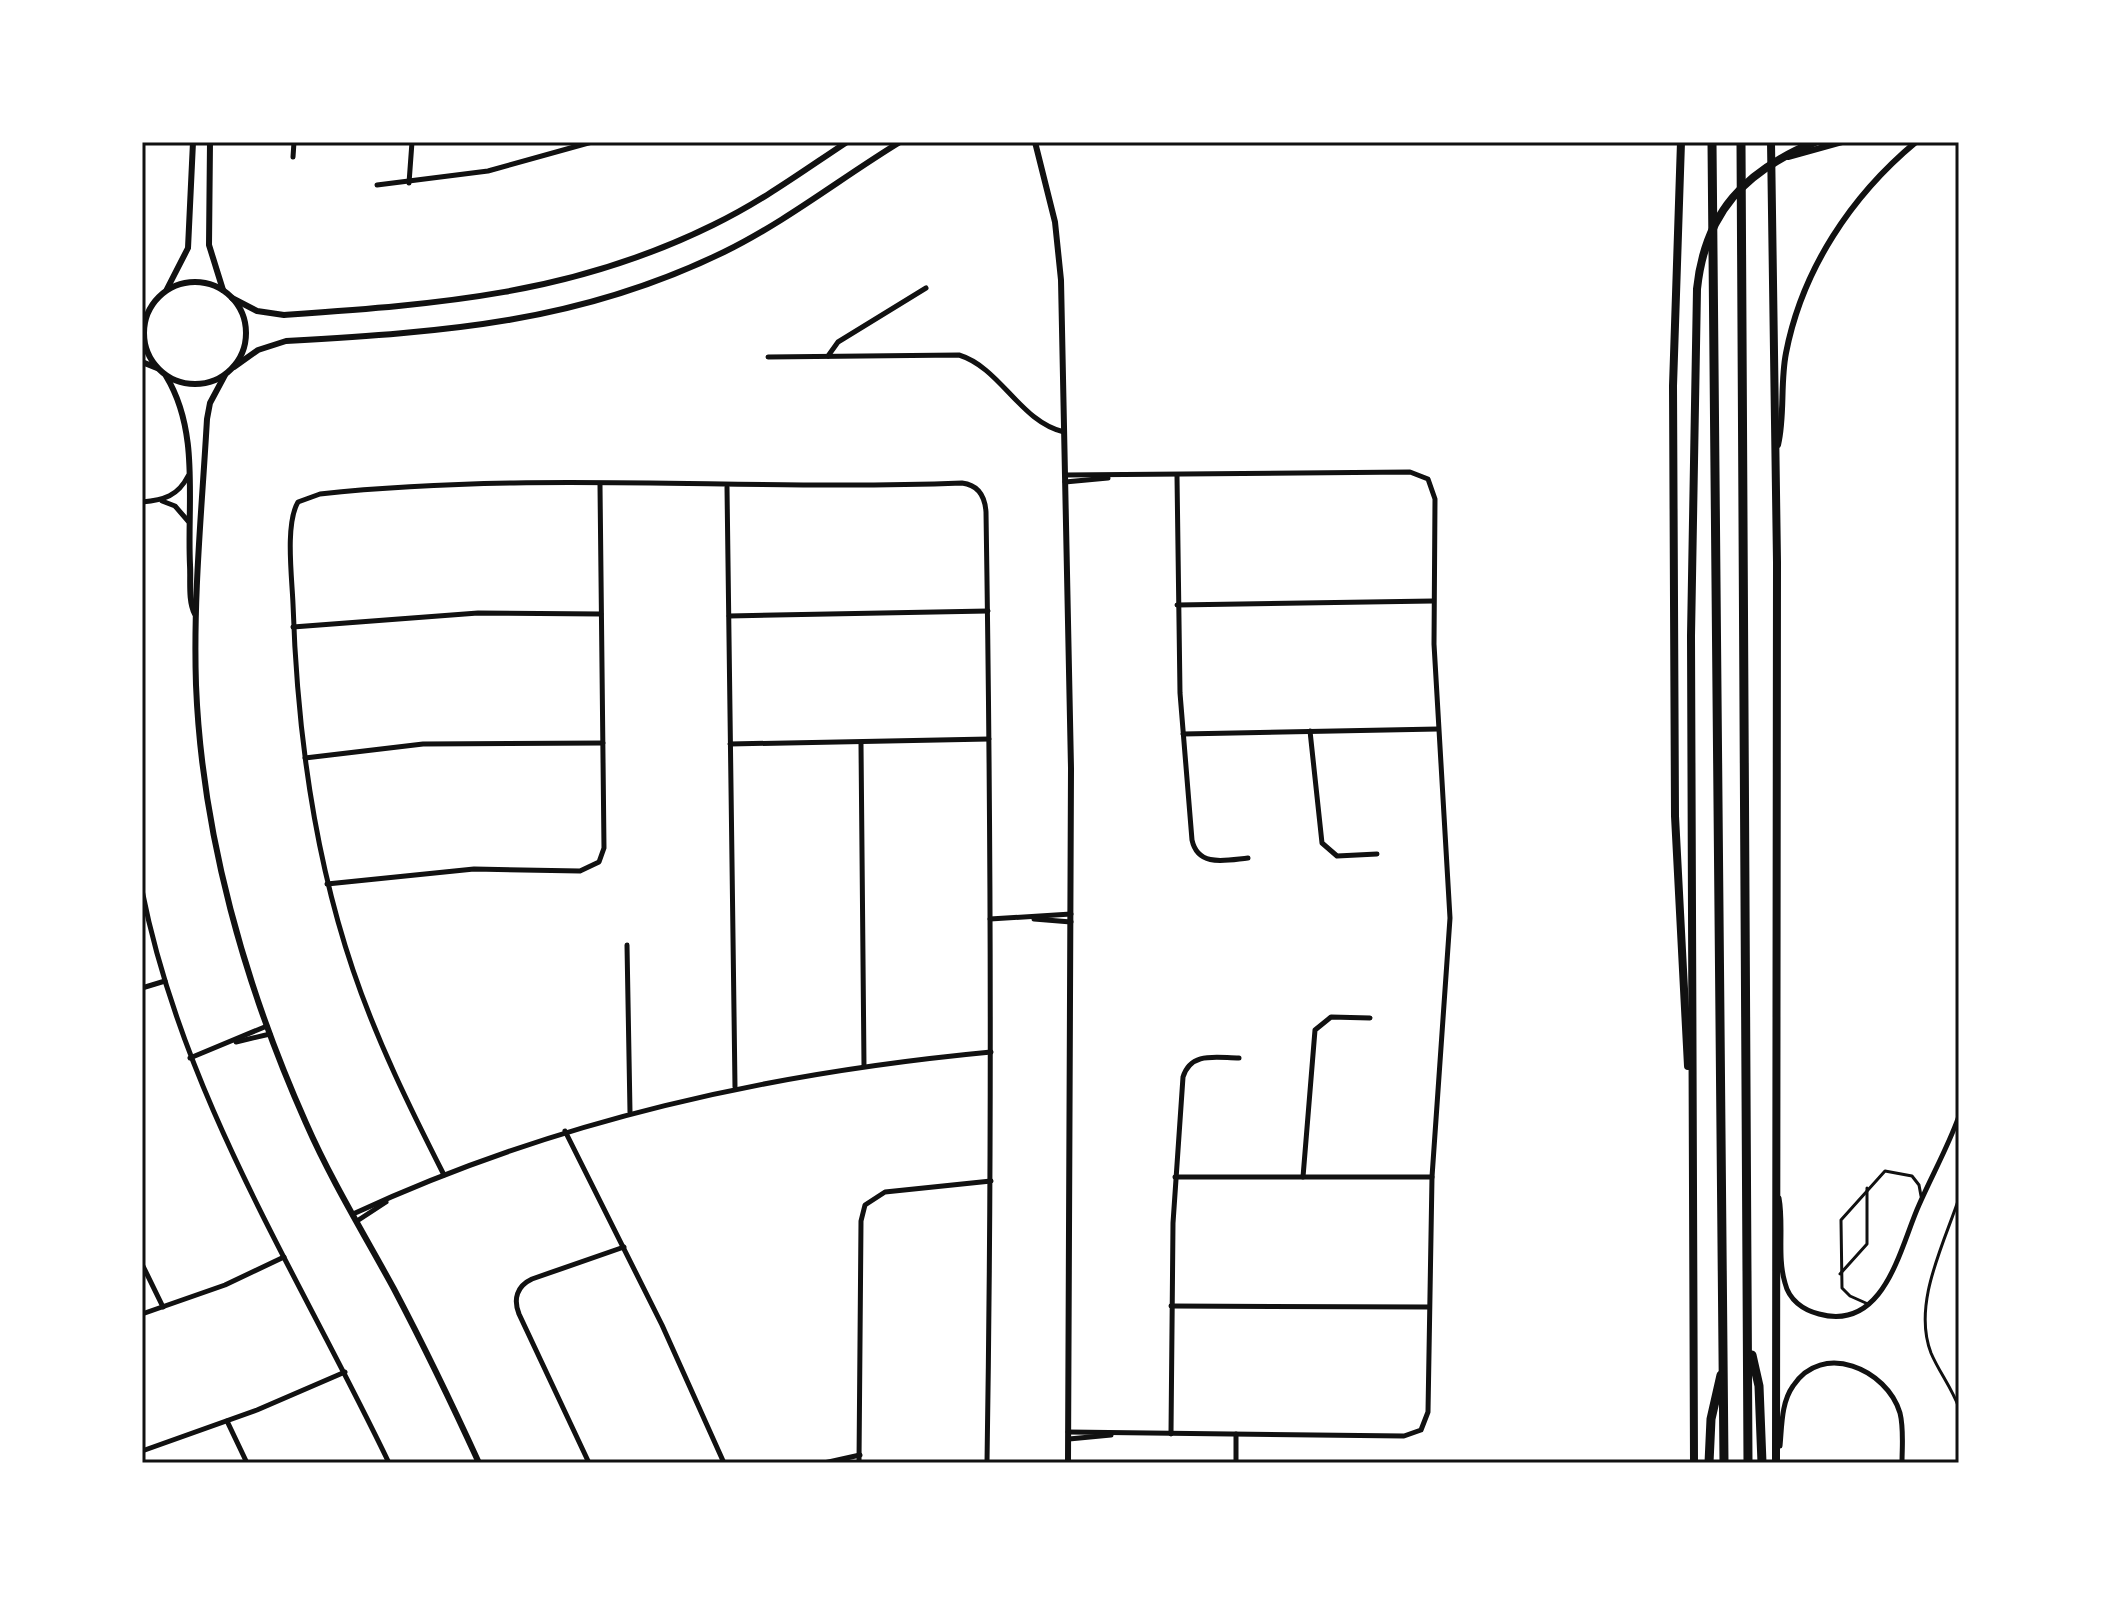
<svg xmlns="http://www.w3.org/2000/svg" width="2101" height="1605" font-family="'Alegreya Sans',sans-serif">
	<rect width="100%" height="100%" fill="#fff"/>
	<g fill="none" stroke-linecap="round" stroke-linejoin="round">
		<g stroke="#111" stroke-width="3">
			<path d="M1959 1198C1944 1244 1912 1304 1931 1353 1939 1372 1952 1388 1959 1408"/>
			<path d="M1840 1274 1867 1244V1188"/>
			<path d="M1868 1304 1850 1296 1842 1288 1841 1220 1885 1171 1912 1176 1919 1185 1921 1196"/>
		</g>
		<g stroke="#111" stroke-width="5">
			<path d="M293 157 294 142"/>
			<path d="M409 183 412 142"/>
			<path d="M377 185 488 171 592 142"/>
			<path d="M828 356 838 342 926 288"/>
			<path d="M768 357 959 355C1001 368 1020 422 1064 432"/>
			<path d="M1065 475 1410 472 1428 479 1435 499 1434 644 1450 918 1432 1177 1428 1412 1421 1430 1404 1436 1068 1432"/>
			<path d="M1177 476 1180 693 1192 840C1198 868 1227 860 1248 858"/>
			<path d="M1065 482 1108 478"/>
			<path d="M727 487 735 1087"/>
			<path d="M162 501 175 506 188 521"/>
			<path d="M142 502C164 500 178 496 188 476"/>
			<path d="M1177 605 1433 601"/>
			<path d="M729 616 988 611"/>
			<path d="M293 627 478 613 601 614"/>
			<path d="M1310 731 1322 843 1337 856 1377 854"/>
			<path d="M1183 734 1438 729"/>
			<path d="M730 744 989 739"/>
			<path d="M861 744 864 1066"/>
			<path d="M305 758 423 744 603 743"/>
			<path d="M327 884 474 869 580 871 599 862 604 848 600 485"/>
			<path d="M142 890C183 1098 299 1275 389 1463"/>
			<path d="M990 919 1071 914"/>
			<path d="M1034 919 1071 922"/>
			<path d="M627 945 630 1112"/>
			<path d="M142 988 165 981"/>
			<path d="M236 1042 270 1034"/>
			<path d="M190 1058 267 1026"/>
			<path d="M565 1131 662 1325 724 1463"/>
			<path d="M444 1175C410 1108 377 1041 353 970 313 852 297 729 293 604 292 578 285 524 298 502L320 494C533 471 748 491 962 483 979 485 985 497 986 512 991 829 992 1146 987 1463"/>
			<path d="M1175 1177H1432"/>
			<path d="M1303 1177 1315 1030 1331 1017 1370 1018"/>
			<path d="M1779 1198C1784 1225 1777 1257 1785 1283 1789 1300 1803 1310 1819 1314 1885 1332 1900 1247 1919 1205 1932 1175 1948 1147 1959 1116"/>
			<path d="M353 1214C556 1120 769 1073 991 1052"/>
			<path d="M357 1221 386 1202"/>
			<path d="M142 1264 163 1307"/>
			<path d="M1171 1306 1429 1307"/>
			<path d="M142 1314 225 1285 284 1257"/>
			<path d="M227 1421 247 1463"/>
			<path d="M1171 1434 1173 1223 1183 1077C1191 1051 1217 1058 1239 1058"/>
			<path d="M1069 1439 1111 1435"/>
			<path d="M1780 1446C1782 1426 1781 1403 1793 1386 1822 1341 1887 1369 1900 1413 1904 1429 1902 1447 1902 1463"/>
			<path d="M142 1451 257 1410 345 1372"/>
			<path d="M589 1463 519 1314C513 1299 517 1286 532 1279L624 1247"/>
			<path d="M824 1463 860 1455"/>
			<path d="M859 1463 861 1221 865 1205 885 1192 991 1181"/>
			<path d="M1236 1463V1434"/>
		</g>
		<g stroke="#111" stroke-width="6">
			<path d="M210 142 209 245 223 290"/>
			<path d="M1035 142 1055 222 1061 280 1071 768 1068 1463"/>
			<path d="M1788 157 1842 142"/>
			<circle cx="195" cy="333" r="51"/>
			<path d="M167 289 188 248 193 142"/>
			<path d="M232 298 257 311 284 315C439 304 571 295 713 225 761 202 803 171 847 142"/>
			<path d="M142 362 157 368"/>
			<path d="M234 367 258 350 286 341C445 332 578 323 724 252 787 221 841 178 900 142"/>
			<path d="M225 375 210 403 207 419C202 508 193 596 196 685 202 835 245 986 306 1123 331 1180 364 1234 394 1289 424 1346 452 1404 479 1463"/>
			<path d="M166 376C200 432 187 501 190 565 191 580 188 600 195 614"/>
			<path d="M1778 445C1785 416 1780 383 1786 353 1802 270 1851 196 1916 142"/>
		</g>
		<g stroke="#111" stroke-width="8">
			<path d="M1681 142 1673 386 1675 816 1688 1066"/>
			<path d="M1771 142 1777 562 1776 1463"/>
			<path d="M1694 1463 1691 636 1697 289C1705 212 1745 171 1815 142"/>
		</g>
		<g stroke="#111" stroke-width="9">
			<path d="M1712 142 1724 1463"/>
			<path d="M1741 142 1748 1463"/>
			<path d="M1752 1355 1759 1386 1762 1463"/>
			<path d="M1709 1463 1711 1419 1721 1375"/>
		</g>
	</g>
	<rect width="2101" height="1605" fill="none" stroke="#ffffff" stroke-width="288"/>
	<rect x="144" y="144" width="1813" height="1317" fill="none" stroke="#111" stroke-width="3"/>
</svg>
